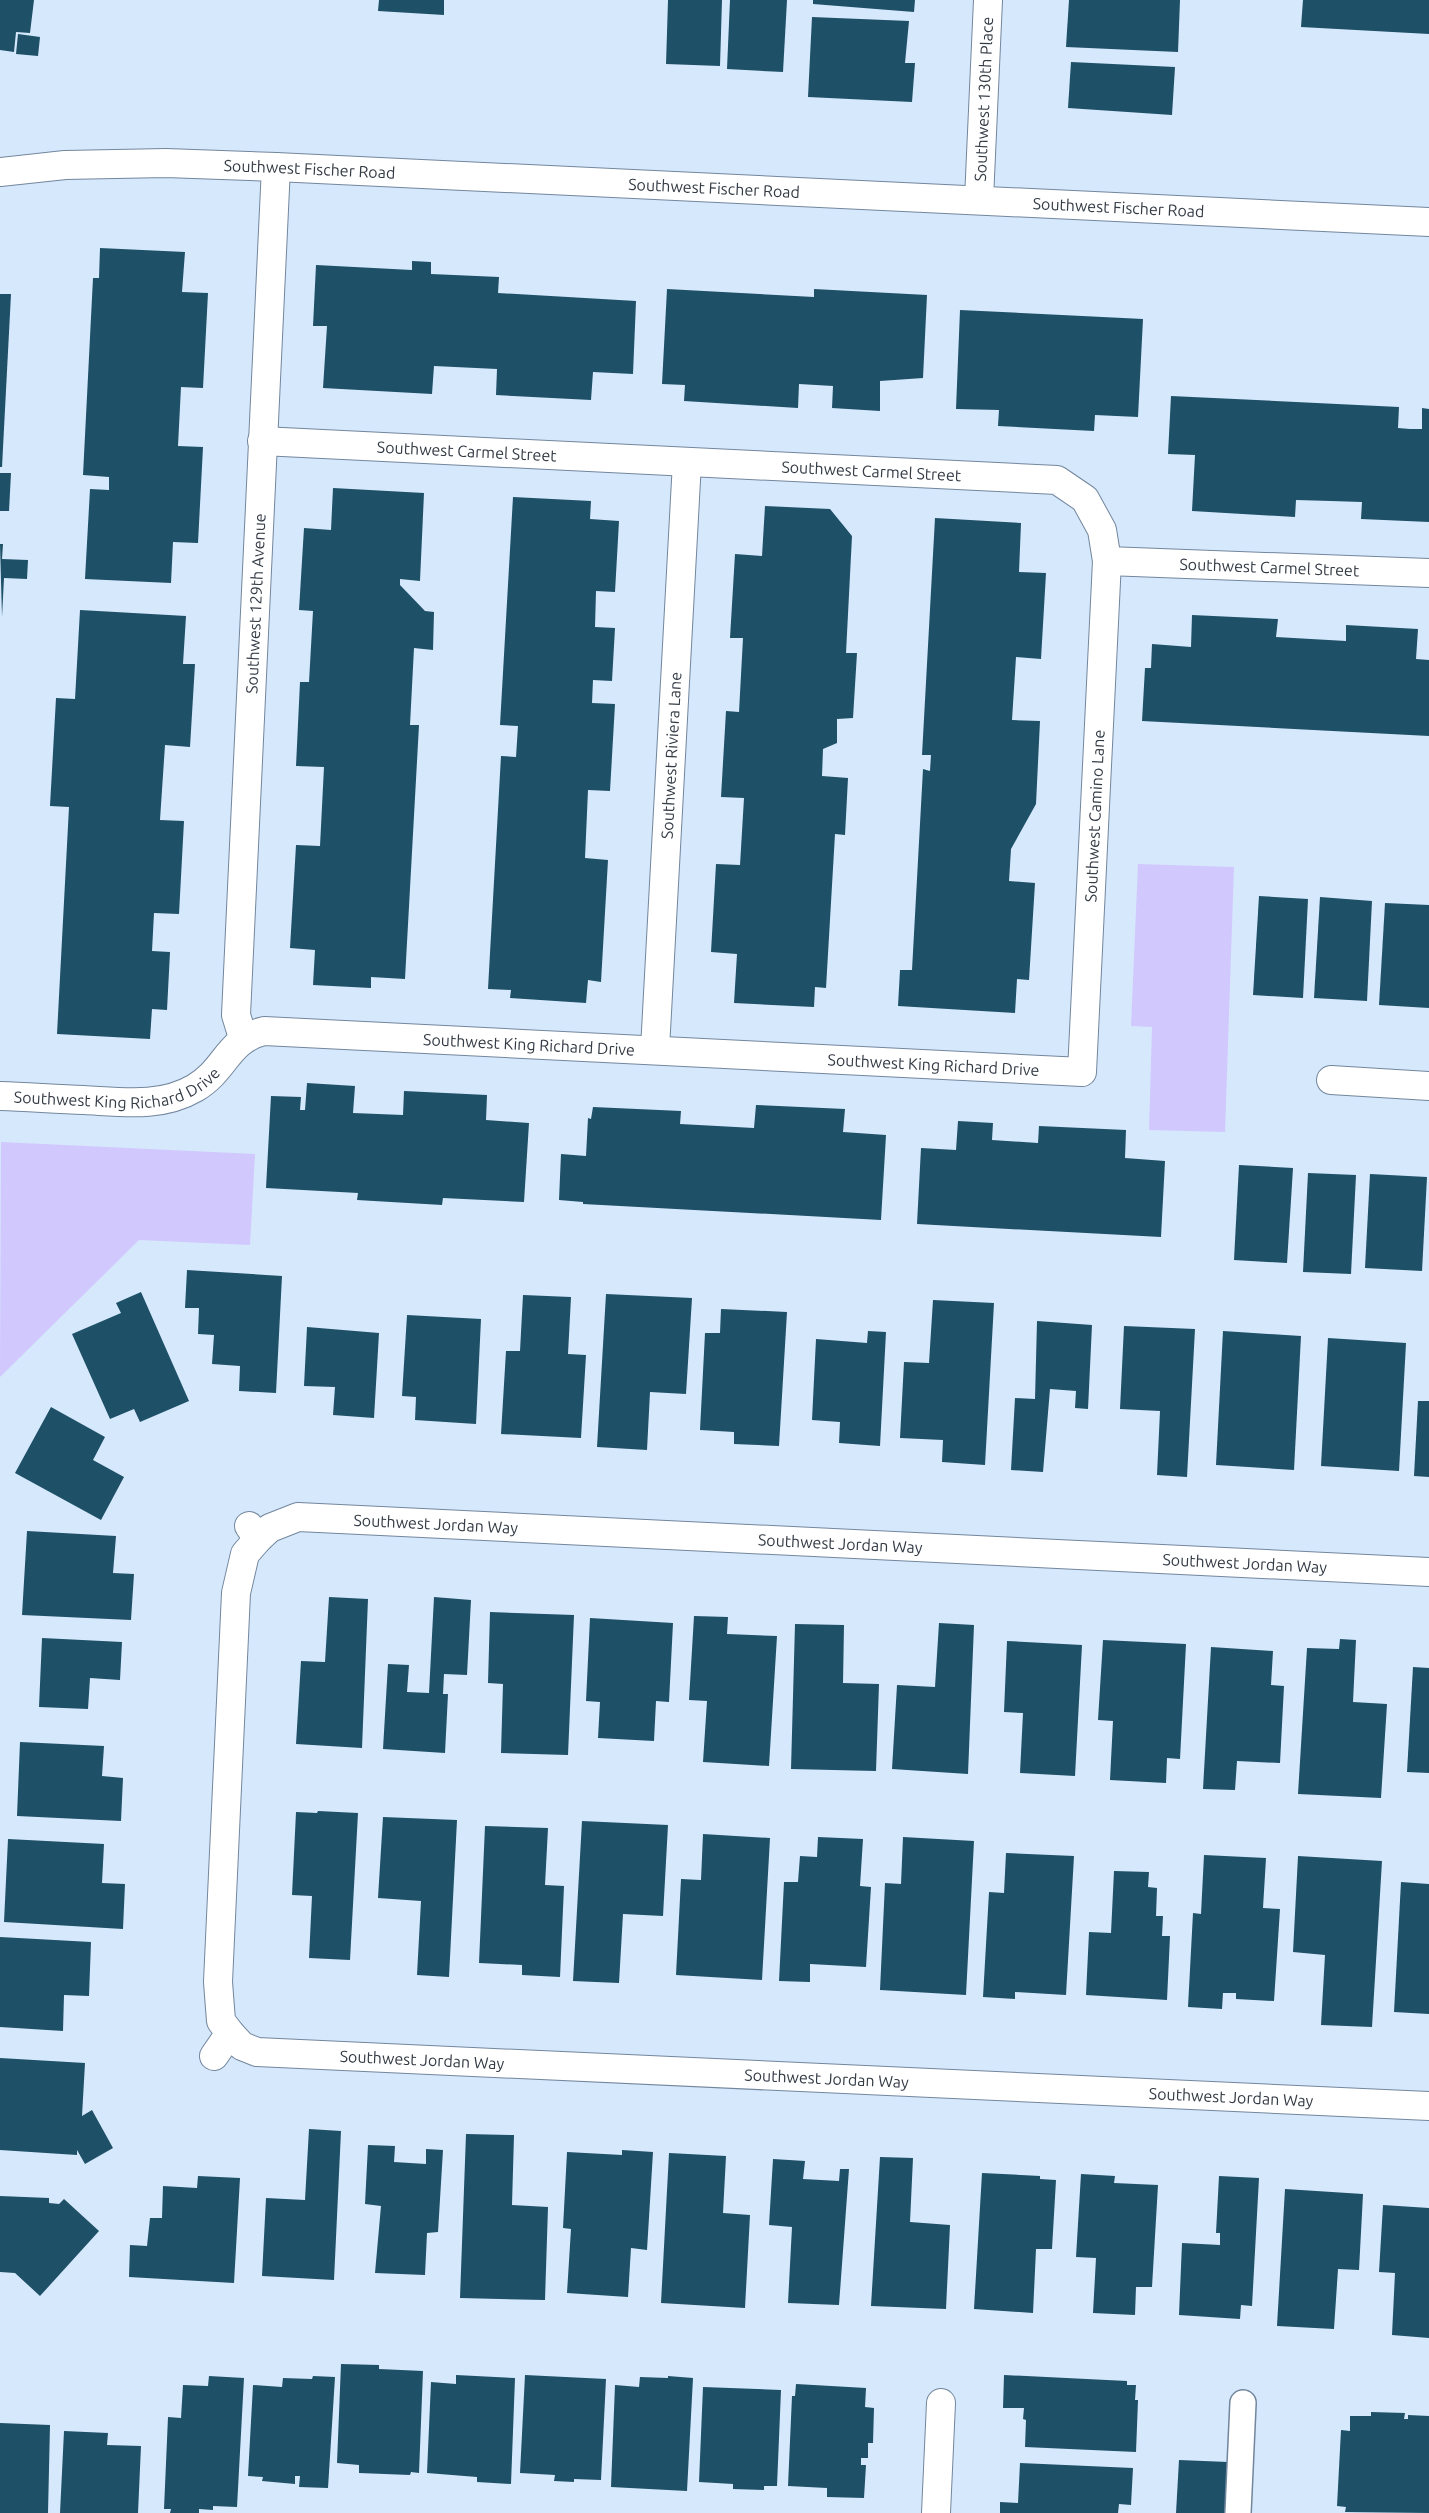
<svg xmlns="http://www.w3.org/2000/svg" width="1429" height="2513" font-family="Ubuntu,sans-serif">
	<rect width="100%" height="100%" fill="#d6e8fc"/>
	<g fill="#d1c8fe">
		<path d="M1138 864 1234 867 1225 1132 1149 1130 1152 1027 1131 1026Z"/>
		<path d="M1 1142 255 1154 250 1245 139 1240 0 1377Z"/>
	</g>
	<g fill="#1e5067">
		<path d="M0 0H34L30 33 16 32 14 52 0 50Z"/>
		<path d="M379 0H444V15L378 11Z"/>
		<path d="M668 0H722L720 66 666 64Z"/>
		<path d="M730 0H787L783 72 727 69Z"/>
		<path d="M813 0H915L914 12 813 4Z"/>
		<path d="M1069 0H1180L1178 52 1066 47Z"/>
		<path d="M1303 0H1429V34L1301 27Z"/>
		<path d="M812 17 909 21 905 63H915L912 102 808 97Z"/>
		<path d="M18 34 40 37 38 56 16 54Z"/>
		<path d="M1071 62 1175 67 1172 115 1068 108Z"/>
		<path d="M100 248 185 252 182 292 208 293 203 388 181 387 178 446 203 447 198 543 173 542 171 583 85 579 90 489 109 490V477L83 475 93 278H99Z"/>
		<path d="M412 261 431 262V274L499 277 498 293 636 301 633 374 593 372 591 400 496 395 497 369 434 366 432 394 323 388 327 326H313L316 265 412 270Z"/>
		<path d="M667 289 814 297V289L927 295 923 378 880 381V411L832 408 833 386 799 384 798 408 684 401 685 385 662 384Z"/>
		<path d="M0 294H11L2 467H0Z"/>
		<path d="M960 310 1143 319 1138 417 1095 415 1094 431 998 426 999 410 956 409Z"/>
		<path d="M1171 396 1399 407 1398 428 1410 429H1422V408L1429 409V522L1361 519 1362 502 1331 501 1296 500 1295 517 1192 511 1195 455 1168 454Z"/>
		<path d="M0 473H11L9 511H0Z"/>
		<path d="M333 488 424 493 420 581 400 579V585L425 611 434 612 433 650 414 648 410 725H419L405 979 371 977V988L313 985 315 950 290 948 296 845 320 846 324 767 296 766 300 682H309L313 611 299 610 304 528 331 530Z"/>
		<path d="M513 497 591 501 590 519 619 521 615 592 596 591 595 627 615 628 612 681 593 680 592 703 615 704 610 791 588 790 585 858 608 860 601 982 588 980 586 1003 510 998 511 990 488 989 501 756 516 757 518 726 500 725Z"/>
		<path d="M765 506 830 509 852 536 846 653H857L853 718 837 719V743L823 749 822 776 848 778 845 835 835 834 826 988 815 987 814 1007 734 1003 737 954 711 952 716 864 740 865 744 798 721 797 726 711 739 712 743 638H730L735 554 762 556Z"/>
		<path d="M935 518 1021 523 1019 572 1046 573 1041 659 1016 657 1012 720 1040 721 1036 804 1011 849 1009 881 1035 883 1029 980 1017 979 1015 1013 898 1006 900 970H912L923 769 930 771 931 755H922Z"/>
		<path d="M0 544H3L2 559 28 560 27 579 4 578 2 617Z"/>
		<path d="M80 610 186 616 183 664H195L190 747 165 745 160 820 184 821 179 914 154 913 152 951 170 952 167 1010 152 1009 150 1039 57 1034 69 807 50 806 56 698 75 699Z"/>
		<path d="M1192 615 1278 619 1276 637 1346 641V625L1418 629 1416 659 1429 660V736L1142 721 1145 668H1151L1152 644 1191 647Z"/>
		<path d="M1259 896 1308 899 1303 998 1253 995Z"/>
		<path d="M1320 897 1372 901 1367 1001 1314 998Z"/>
		<path d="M1385 903 1429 905V1008L1379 1005Z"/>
		<path d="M307 1083 355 1086 353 1113 403 1115 404 1091 487 1095 486 1120 529 1123 524 1202 443 1198 442 1205 357 1200 358 1193 266 1188 271 1096 301 1097 300 1110H305Z"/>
		<path d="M756 1105 845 1109 843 1132 886 1135 881 1220 583 1204V1202L559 1200 561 1154 586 1156 588 1118 591 1119 593 1107 681 1111 680 1124 754 1128Z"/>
		<path d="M958 1121 993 1123 992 1140 1038 1143 1039 1126 1126 1130 1125 1158 1165 1161 1161 1237 917 1224 921 1148 956 1150Z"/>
		<path d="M1239 1165 1293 1168 1287 1263 1234 1260Z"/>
		<path d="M1308 1173 1356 1175 1351 1274 1303 1272Z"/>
		<path d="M1370 1174 1427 1177 1422 1271 1365 1268Z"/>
		<path d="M187 1270 282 1276 276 1393 239 1391 240 1366 212 1364 214 1335 198 1334 199 1308H185Z"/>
		<path d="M141 1292 189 1401 140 1422 134 1409 110 1419 72 1334 121 1313 116 1303Z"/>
		<path d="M606 1294 692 1298 686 1394 650 1392 647 1450 597 1447Z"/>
		<path d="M523 1295 571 1297 568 1354 586 1355 581 1438 501 1434 506 1351H520Z"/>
		<path d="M933 1300 994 1303 985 1465 942 1462 943 1440 900 1438 904 1362 929 1363Z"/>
		<path d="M721 1309 787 1312 779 1446 734 1444V1432L700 1430 705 1333H720Z"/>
		<path d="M407 1315 481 1319 476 1424 415 1420 416 1397 402 1396Z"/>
		<path d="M1037 1321 1092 1325 1088 1409 1075 1408 1076 1391 1050 1389 1043 1472 1011 1470 1015 1398 1035 1399Z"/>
		<path d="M1124 1326 1195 1329 1187 1477 1157 1475 1160 1411 1120 1409Z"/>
		<path d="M307 1327 379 1333 374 1418 333 1415 335 1387 304 1386Z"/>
		<path d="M868 1331 886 1332 880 1446 839 1443 840 1422 812 1420 816 1339 867 1343Z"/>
		<path d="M1223 1331 1301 1336 1294 1470 1216 1465Z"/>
		<path d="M1328 1338 1406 1343 1399 1471 1321 1466Z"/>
		<path d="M1418 1401H1429V1477L1414 1476Z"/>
		<path d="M51 1407 105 1437 93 1460 124 1477 101 1520 15 1473Z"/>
		<path d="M27 1531 116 1536 113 1573 134 1574 131 1620 22 1615Z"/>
		<path d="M329 1597 368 1599 362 1748 296 1744 301 1661 325 1662Z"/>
		<path d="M434 1597 471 1600 467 1675 444 1674 443 1694H448L445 1753 383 1749 388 1664 409 1665 407 1692 429 1693Z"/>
		<path d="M490 1612 574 1615 568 1755 501 1753 503 1684 488 1683Z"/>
		<path d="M694 1616 728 1617 727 1634 777 1636 769 1766 703 1762 707 1701 689 1700Z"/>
		<path d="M590 1618 673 1623 669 1702 656 1701 654 1741 598 1738 600 1702 586 1701Z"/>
		<path d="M939 1623 974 1625 968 1774 892 1769 897 1685 935 1687Z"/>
		<path d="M795 1624 844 1625 843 1683 879 1684 876 1771 791 1769Z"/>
		<path d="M42 1638 122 1642 120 1680 90 1678 88 1709 39 1707Z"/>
		<path d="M1340 1639 1356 1640 1353 1702 1387 1704 1381 1798 1298 1794 1307 1648 1339 1649Z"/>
		<path d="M1103 1640 1186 1644 1180 1759 1167 1758 1166 1783 1110 1780 1113 1721 1098 1720Z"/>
		<path d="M1007 1641 1082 1645 1075 1776 1020 1773 1023 1713 1004 1712Z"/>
		<path d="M1211 1647 1273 1651 1271 1685 1284 1686 1280 1763 1237 1761 1235 1790 1203 1789Z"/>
		<path d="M1413 1667 1429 1668V1773L1407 1772Z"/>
		<path d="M20 1742 104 1746 102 1776 123 1778 121 1821 17 1816Z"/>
		<path d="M318 1811 358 1813 350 1960 309 1958 312 1896 292 1895 296 1812 317 1813Z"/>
		<path d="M383 1817 457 1820 449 1977 417 1975 421 1901 378 1898Z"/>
		<path d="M582 1821 668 1825 663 1916 623 1914 619 1983 573 1981Z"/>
		<path d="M485 1826 548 1828 545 1885 564 1886 560 1977 522 1975V1965L479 1963Z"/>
		<path d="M703 1834 770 1838 762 1980 676 1975 681 1879 701 1880Z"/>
		<path d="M818 1837 863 1839 860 1886 871 1887 866 1967 810 1964V1982L779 1981 784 1882H798L800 1856 817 1857Z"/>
		<path d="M903 1837 974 1841 966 1995 880 1990 885 1883 901 1884Z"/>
		<path d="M8 1839 104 1844 102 1883 125 1884 123 1929 4 1922Z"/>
		<path d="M1006 1853 1074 1856 1066 1995 1015 1992V1999L983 1997 989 1892 1004 1893Z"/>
		<path d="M1204 1855 1266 1858 1263 1908 1280 1909 1274 2001 1236 1999V1993H1223L1222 2009 1188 2007 1193 1913 1201 1914Z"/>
		<path d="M1298 1856 1382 1861 1372 2027 1321 2025 1325 1955 1293 1952Z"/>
		<path d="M1114 1871 1149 1872 1148 1887 1157 1888 1156 1916H1163L1162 1936H1170L1167 2000 1086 1995 1089 1932 1111 1933Z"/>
		<path d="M1401 1882 1429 1884V2014L1394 2012Z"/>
		<path d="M0 1937 91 1942 89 1996 64 1995 63 2031 0 2027Z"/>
		<path d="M0 2058 85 2063 82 2116 92 2110 113 2148 85 2164 77 2150V2155L0 2150Z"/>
		<path d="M309 2129 341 2131 334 2280 262 2276 266 2198 305 2200Z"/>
		<path d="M466 2134 514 2135 512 2205 548 2207 545 2300 460 2298Z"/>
		<path d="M368 2145 395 2146 394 2162 426 2164V2149L443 2150 438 2232 427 2233 425 2275 375 2273 381 2206 365 2204Z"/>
		<path d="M622 2150 653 2152 647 2250 631 2248 628 2297 567 2293 571 2229 563 2228 567 2152 622 2155Z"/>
		<path d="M669 2153 726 2156 723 2213 750 2215 745 2308 661 2303Z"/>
		<path d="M880 2157 913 2158 910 2222 950 2225 946 2309 871 2306Z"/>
		<path d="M773 2159 805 2161 803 2179 839 2181 840 2169H849L839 2305 788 2303 792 2227 769 2225Z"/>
		<path d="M982 2173 1040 2176V2179L1056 2180 1052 2249H1036L1033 2313 974 2309Z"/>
		<path d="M1081 2174 1115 2176 1114 2183 1158 2185 1152 2287H1136L1135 2315 1093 2313 1096 2258 1076 2257Z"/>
		<path d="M198 2176 240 2178 234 2283 129 2277 130 2245 147 2246 150 2218H162L163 2186 197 2188Z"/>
		<path d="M1219 2176 1259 2178 1252 2306 1241 2305 1240 2319 1179 2315 1182 2243 1220 2245V2233H1216Z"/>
		<path d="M1285 2189 1363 2194 1359 2270 1338 2269 1334 2329 1277 2326Z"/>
		<path d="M0 2196 49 2198V2203L59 2204 64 2199 99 2231 40 2296 15 2273 0 2272Z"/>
		<path d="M1383 2205 1429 2208V2338L1392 2335 1395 2273 1379 2272Z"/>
		<path d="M341 2364 379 2365V2369L423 2371 419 2473 411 2472 410 2475 359 2473V2465L337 2463Z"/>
		<path d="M456 2375 515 2378 511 2484 477 2482V2477L427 2473 431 2382 456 2384Z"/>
		<path d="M525 2375 606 2379 601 2480 574 2479V2482L554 2481 555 2475 520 2473Z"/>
		<path d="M1004 2375 1127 2381V2385H1136L1135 2400H1138L1136 2452 1025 2447 1026 2420 1023 2419 1024 2408H1003Z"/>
		<path d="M209 2376 244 2378 237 2507 213 2506V2510L199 2509V2513H170L171 2509H164L168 2417 181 2418 183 2385 208 2386Z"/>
		<path d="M313 2376 335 2377 328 2488 299 2487 300 2476H295V2484L262 2481 263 2477 248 2476 253 2385 282 2387 283 2378 312 2379Z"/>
		<path d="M668 2376 693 2378 687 2491 611 2487 615 2385 639 2387 640 2377 668 2378Z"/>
		<path d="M796 2384 866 2388 865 2407 874 2408 873 2443H868V2458H861V2465H866L864 2498 827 2497V2488L788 2486 792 2396H795Z"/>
		<path d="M703 2387 781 2390 777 2486H764V2490L733 2489V2484L699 2482Z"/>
		<path d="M1371 2412 1405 2413 1404 2419H1408V2415L1429 2416V2513L1345 2512 1346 2507 1337 2506 1341 2430 1350 2431V2416H1371Z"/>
		<path d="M0 2423 50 2425 48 2513H0Z"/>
		<path d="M64 2431 108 2433 107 2445 141 2446 138 2513H60Z"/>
		<path d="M1179 2460 1228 2462 1226 2513H1176Z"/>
		<path d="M1020 2463 1133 2468 1131 2505 1119 2504 1118 2513H1000V2502L1018 2503Z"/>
	</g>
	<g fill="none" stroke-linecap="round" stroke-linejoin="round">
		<g stroke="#72869d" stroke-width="28">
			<path id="lane" d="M1238 2513 1243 2403"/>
		</g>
		<g stroke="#72869d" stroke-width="30">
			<g id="street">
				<path id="s1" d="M979 199 988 0"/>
				<path id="s2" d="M262 441 1057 480 1085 499 1102 530 1107 561 1429 573"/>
				<path id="s3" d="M243 1038 236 1015 276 167"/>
				<path id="s4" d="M655 1049 687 462"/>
				<path d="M1331 1080 1429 1086"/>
				<path id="s5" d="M0 1096C28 1097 56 1099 84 1100 122 1102 161 1108 195 1088 226 1070 227 1040 264 1031L1082 1072 1107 561"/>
				<path id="s6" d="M249 1526 258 1539 270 1528 298 1517 1429 1572"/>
				<path id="s7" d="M230 2033 242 2046 257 2052 1429 2106"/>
				<path d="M214 2056 230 2033 221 2021 218 1982 236 1593 245 1554 258 1539"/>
				<path d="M936 2513 941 2403"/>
			</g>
		</g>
		<g stroke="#72869d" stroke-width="30">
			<g id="secondary">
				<path id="s8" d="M0 172 65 165 166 163 276 167 1429 222"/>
			</g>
		</g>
		<use href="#lane" stroke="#fff" stroke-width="25"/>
		<use href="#street" stroke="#fff" stroke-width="28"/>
		<use href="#secondary" stroke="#fff" stroke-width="28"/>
	</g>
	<g text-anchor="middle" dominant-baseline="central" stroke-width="5" stroke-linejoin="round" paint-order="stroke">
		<g font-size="16" fill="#333b45" stroke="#d6e8fc">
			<text stroke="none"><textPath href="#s1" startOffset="100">Southwest 130th Place</textPath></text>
			<text stroke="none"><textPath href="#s8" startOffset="310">Southwest Fischer Road</textPath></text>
			<text stroke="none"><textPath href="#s8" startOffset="715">Southwest Fischer Road</textPath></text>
			<text stroke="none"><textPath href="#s8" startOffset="1120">Southwest Fischer Road</textPath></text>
			<text stroke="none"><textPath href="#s2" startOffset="205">Southwest Carmel Street</textPath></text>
			<text stroke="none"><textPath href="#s2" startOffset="610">Southwest Carmel Street</textPath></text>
			<text stroke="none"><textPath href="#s2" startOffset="1059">Southwest Carmel Street</textPath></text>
			<text stroke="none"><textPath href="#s3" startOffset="436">Southwest 129th Avenue</textPath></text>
			<text stroke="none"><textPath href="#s4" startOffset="294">Southwest Riviera Lane</textPath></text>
			<text stroke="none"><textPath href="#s5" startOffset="1364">Southwest Camino Lane</textPath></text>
			<text stroke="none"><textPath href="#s5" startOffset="554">Southwest King Richard Drive</textPath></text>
			<text stroke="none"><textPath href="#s5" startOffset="959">Southwest King Richard Drive</textPath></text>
			<text stroke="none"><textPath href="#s5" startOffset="120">Southwest King Richard Drive</textPath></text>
			<text stroke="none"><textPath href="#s6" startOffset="200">Southwest Jordan Way</textPath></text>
			<text stroke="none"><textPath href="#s6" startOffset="605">Southwest Jordan Way</textPath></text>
			<text stroke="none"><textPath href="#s6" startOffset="1010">Southwest Jordan Way</textPath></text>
			<text stroke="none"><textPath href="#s7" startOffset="199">Southwest Jordan Way</textPath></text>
			<text stroke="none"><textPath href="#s7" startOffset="604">Southwest Jordan Way</textPath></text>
			<text stroke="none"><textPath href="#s7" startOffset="1009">Southwest Jordan Way</textPath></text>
		</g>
	</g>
</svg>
